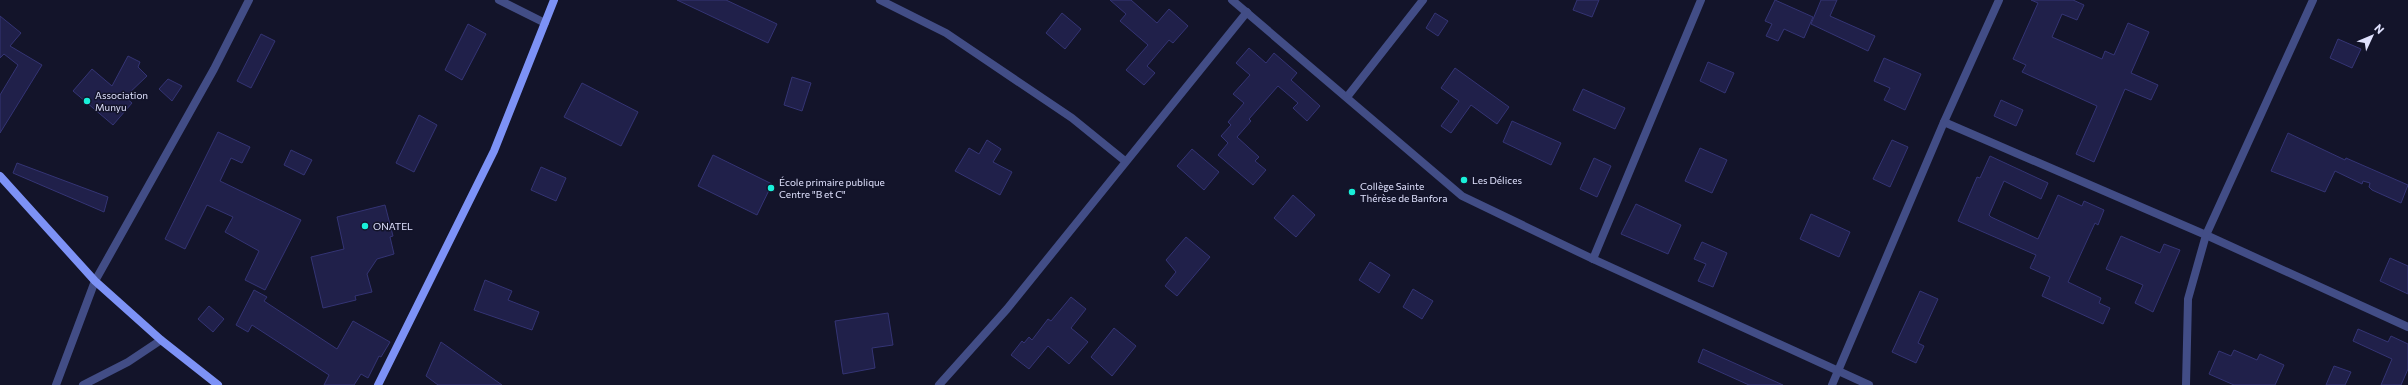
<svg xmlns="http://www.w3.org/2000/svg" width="2408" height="385" font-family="Commissioner,sans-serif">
	<rect width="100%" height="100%" fill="#13142a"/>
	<g fill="#20204a" stroke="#343474">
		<path d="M677 0H726L777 24 768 43Z"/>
		<path d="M1110 0H1131L1157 23 1169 9 1188 26 1173 43 1169 40 1147 66 1155 73 1144 85 1126 70 1148 45 1120 21 1126 14Z"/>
		<path d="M1577 0H1599L1592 17 1573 10Z"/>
		<path d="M1775 0 1813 17 1804 38 1784 29 1778 41 1766 36 1772 24 1765 21Z"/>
		<path d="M1821 0H1837L1830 16 1875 36 1868 51 1811 24Z"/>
		<path d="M2031 0H2073L2084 5 2077 20 2062 14 2052 37 2102 59 2105 51 2114 55 2128 23 2149 32 2131 73 2158 85 2151 100 2125 89 2094 162 2076 154 2097 106 2022 72 2026 65 2013 59 2038 3Z"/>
		<path d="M1062 13 1081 29 1065 49 1046 33Z"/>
		<path d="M1435 13 1448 21 1438 36 1426 28Z"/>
		<path d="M0 16 21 33 10 46 42 65 0 133V95L18 65 4 54 0 58Z"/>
		<path d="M468 24 486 34 462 80 445 70Z"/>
		<path d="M261 34 275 41 251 88 237 81Z"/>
		<path d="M2338 39 2361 49 2352 68 2330 58Z"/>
		<path d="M1249 48 1266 63 1274 53 1297 73 1291 80 1320 106 1307 121 1293 108 1298 103 1278 86 1249 119 1251 121 1237 137 1259 157 1255 161 1266 170 1253 185 1218 155 1228 143 1221 136 1231 125 1228 122 1244 103 1233 94 1250 75 1236 63Z"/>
		<path d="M128 56 140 62 138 67 147 76 125 97 132 103 113 125 73 91 92 69 112 86Z"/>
		<path d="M1884 58 1921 74 1905 110 1884 100 1890 88 1874 81Z"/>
		<path d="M1708 62 1734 73 1725 93 1700 81Z"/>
		<path d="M1455 68 1509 107 1497 124 1471 105 1451 133 1441 126 1459 101 1441 88Z"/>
		<path d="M792 77 811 83 802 111 784 105Z"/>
		<path d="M168 79 182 86 172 101 159 89Z"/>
		<path d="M582 83 638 112 621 146 564 117Z"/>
		<path d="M1583 89 1625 108 1615 129 1573 110Z"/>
		<path d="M2001 100 2023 110 2016 126 1994 116Z"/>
		<path d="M419 115 437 125 414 172 396 163Z"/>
		<path d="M1512 121 1561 143 1551 165 1503 142Z"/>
		<path d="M218 132 250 147 242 163 231 158 220 181 301 220 265 290 245 280 259 251 225 232 233 217 207 205 185 249 165 239Z"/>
		<path d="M2288 133 2345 160 2346 158 2408 185 2401 203 2372 190 2369 187 2370 183 2363 181 2362 184 2335 171 2325 192 2271 171Z"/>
		<path d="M987 140 1001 149 993 162 1012 172 1000 195 955 171 969 148 979 154Z"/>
		<path d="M1892 140 1908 147 1890 187 1873 179Z"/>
		<path d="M1700 148 1727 160 1712 193 1685 181Z"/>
		<path d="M1192 149 1219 172 1204 190 1177 166Z"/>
		<path d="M291 150 312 160 304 175 284 165Z"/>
		<path d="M713 155 772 184 757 215 698 186Z"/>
		<path d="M1990 156 2048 183 2041 199 2004 181 1989 215 1991 217 2038 239 2058 195 2082 206 2084 201 2104 210 2098 225 2095 223 2068 282 2101 298 2099 303 2110 308 2103 324 2042 296 2050 277 2030 268 2036 255 1958 221 1977 177 1980 178Z"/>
		<path d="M1594 158 1611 166 1597 197 1580 189Z"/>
		<path d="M17 163 108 197 104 212 13 173Z"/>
		<path d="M541 167 566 178 556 201 531 190Z"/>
		<path d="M1293 195 1315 215 1296 237 1274 218Z"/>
		<path d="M1636 204 1681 225 1668 254 1621 234Z"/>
		<path d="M385 205 393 236 390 237 394 254 377 259 367 274 372 292 355 296 356 300 323 308 311 257 344 249 337 217Z"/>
		<path d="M1811 214 1850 232 1839 257 1800 239Z"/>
		<path d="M2121 236 2160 253 2164 244 2180 250 2153 312 2135 303 2143 285 2106 269Z"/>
		<path d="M1186 237 1210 257 1177 296 1165 286 1176 272 1166 260Z"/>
		<path d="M1702 242 1727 253 1713 287 1698 281 1706 264 1694 259Z"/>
		<path d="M2390 258 2408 266V294L2380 281Z"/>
		<path d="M1370 262 1390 275 1379 293 1359 280Z"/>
		<path d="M485 280 512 291 508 300 539 312 532 330 474 310Z"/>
		<path d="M1413 289 1433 301 1422 319 1403 307Z"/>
		<path d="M254 290 267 297 264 301 337 349 353 321 390 342 381 357 379 356 368 378 361 374 354 385H324L329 375 252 325 248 332 236 325Z"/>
		<path d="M1920 291 1938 299 1918 343 1924 346 1916 363 1892 352Z"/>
		<path d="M1071 297 1086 309 1071 328 1088 342 1069 364 1048 346 1029 369 1011 355 1022 341 1024 343 1029 337 1032 340 1048 319 1051 321Z"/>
		<path d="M209 306 224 319 213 332 198 319Z"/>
		<path d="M888 313 893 345 872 348 875 368 843 374 835 321Z"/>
		<path d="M1114 328 1136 346 1112 376 1091 357Z"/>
		<path d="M2358 329 2388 342 2391 336 2408 344V369L2401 385H2381L2392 359 2353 341Z"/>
		<path d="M441 342 502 385H438L426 376Z"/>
		<path d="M1703 349 1783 385H1749L1698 362Z"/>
		<path d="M2234 350 2257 360 2260 354 2284 365 2275 385H2234L2209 374 2219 351 2231 356Z"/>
		<path d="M2334 366 2351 372 2345 385H2326Z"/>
	</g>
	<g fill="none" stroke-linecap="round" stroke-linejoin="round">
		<g stroke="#424d86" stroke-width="8">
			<path d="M499 0 545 23"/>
			<path d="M880 0 946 33 1072 118 1125 161"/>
			<path d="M1232 0 1462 196 1593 259 1869 385"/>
			<path d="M1347 97 1423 0"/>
			<path d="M1944 122 2206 235 2408 327"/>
			<path d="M1593 259 1701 0"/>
			<path d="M56 385 95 281 214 69 249 0"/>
			<path d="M83 385 128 362 161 340"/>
			<path d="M939 385 1007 309 1247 12"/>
			<path d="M1832 385 1944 122 1999 0"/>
			<path d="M2186 385 2188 299 2206 235 2313 0"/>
		</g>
		<g stroke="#7d92f6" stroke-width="8">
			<path d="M0 176 95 281 161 340 218 385"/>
			<path d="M378 385 494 151 554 0"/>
		</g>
	</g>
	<g fill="#19efd9" stroke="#13142a" stroke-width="1.5">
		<circle cx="87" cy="101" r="4"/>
		<circle cx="1464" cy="180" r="4"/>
		<circle cx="771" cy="188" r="4"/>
		<circle cx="1352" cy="192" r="4"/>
		<circle cx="365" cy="226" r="4"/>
	</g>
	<g text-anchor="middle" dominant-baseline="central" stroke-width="3" stroke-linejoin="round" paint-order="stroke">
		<g font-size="10" fill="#dfe1fd" stroke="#13142a" text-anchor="start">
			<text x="95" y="95">Association<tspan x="95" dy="12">Munyu</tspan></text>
			<text x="1472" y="180">Les Délices</text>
			<text x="779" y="182">École primaire publique<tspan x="779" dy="12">Centre "B et C"</tspan></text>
			<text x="1360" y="186">Collège Sainte<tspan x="1360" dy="12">Thérèse de Banfora</tspan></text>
			<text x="373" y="226">ONATEL</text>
		</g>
	</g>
	<g transform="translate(2372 36) rotate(46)" stroke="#13142a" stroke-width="3" paint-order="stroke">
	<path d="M0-3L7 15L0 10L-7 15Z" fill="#dfe1fd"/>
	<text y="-6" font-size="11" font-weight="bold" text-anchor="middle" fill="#dfe1fd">N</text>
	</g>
</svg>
